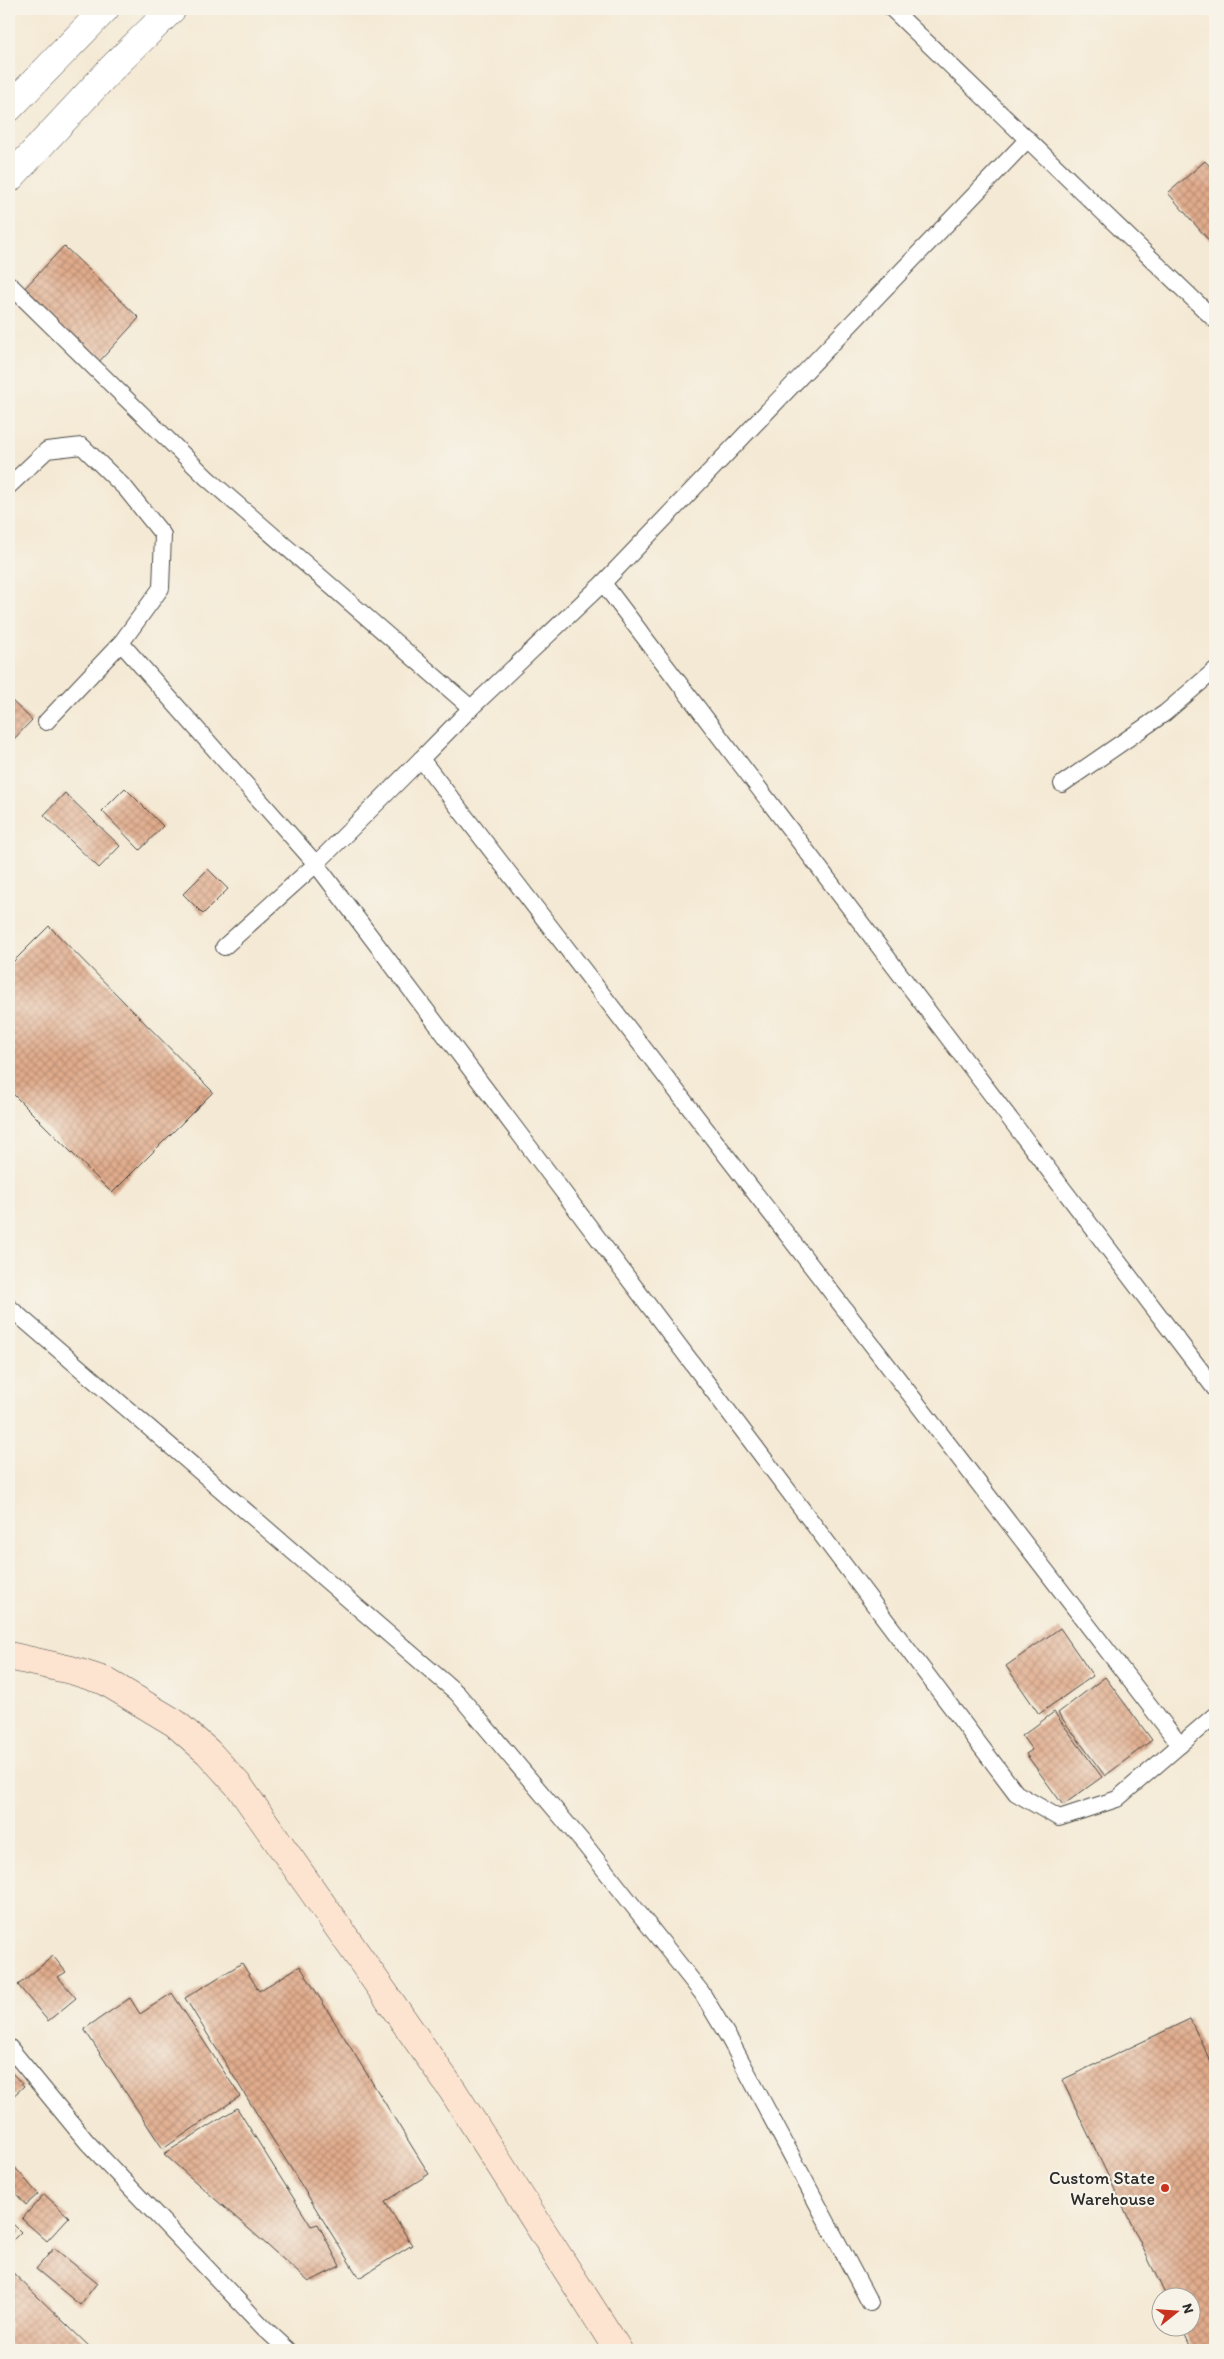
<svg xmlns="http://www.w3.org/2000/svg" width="1224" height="2359" font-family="Itim,sans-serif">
	<defs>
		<pattern id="building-cross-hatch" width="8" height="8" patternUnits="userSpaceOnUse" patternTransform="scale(1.25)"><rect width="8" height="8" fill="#e1ac8c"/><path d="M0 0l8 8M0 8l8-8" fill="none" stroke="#b78c73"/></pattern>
	</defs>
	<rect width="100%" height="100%" fill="#f7f3e8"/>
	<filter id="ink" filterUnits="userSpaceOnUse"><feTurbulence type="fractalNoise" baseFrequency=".02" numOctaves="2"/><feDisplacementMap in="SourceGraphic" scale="10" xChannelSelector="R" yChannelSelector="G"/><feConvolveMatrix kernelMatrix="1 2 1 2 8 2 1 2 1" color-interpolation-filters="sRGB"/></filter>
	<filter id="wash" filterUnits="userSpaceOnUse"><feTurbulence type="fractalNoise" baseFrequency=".0096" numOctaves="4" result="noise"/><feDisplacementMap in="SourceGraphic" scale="20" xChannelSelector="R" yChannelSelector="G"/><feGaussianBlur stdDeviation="1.12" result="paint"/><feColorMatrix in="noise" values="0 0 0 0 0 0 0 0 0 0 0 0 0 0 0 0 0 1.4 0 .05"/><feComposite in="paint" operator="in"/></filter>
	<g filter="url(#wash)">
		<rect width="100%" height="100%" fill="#f4e9d4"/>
		<g id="blocks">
			<g fill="url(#building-cross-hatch)">
				<path d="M1205 161 1215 172V239L1211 243 1168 193Z"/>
				<path d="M64 246 139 318 97 364 21 292Z"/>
				<path d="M9 698 32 720 12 741 9 739Z"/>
				<path d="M125 788 163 826 140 850 102 811Z"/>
				<path d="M65 793 120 846 99 868 44 815Z"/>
				<path d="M208 869 228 889 203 914 183 894Z"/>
				<path d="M49 926 213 1092 112 1193 9 1090V966Z"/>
				<path d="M1060 1628 1093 1676 1039 1714 1006 1666Z"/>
				<path d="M1105 1677 1152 1740 1105 1776 1058 1713Z"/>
				<path d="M1054 1712 1102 1777 1063 1805 1026 1754 1032 1750 1022 1736Z"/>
				<path d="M53 1956 66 1972 58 1977 76 1998 48 2021 18 1985Z"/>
				<path d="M242 1963 259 1991 300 1966 429 2174 385 2202 412 2245 359 2278 185 1998Z"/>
				<path d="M172 1993 240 2096 163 2149 84 2029 130 1998 140 2014Z"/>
				<path d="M1190 2019 1215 2071V2350H1192L1181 2326H1192V2296H1166L1062 2080Z"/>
				<path d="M9 2070 24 2086 9 2100Z"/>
				<path d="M237 2108 311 2226 318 2224 340 2266 309 2282 164 2154Z"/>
				<path d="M12 2164 38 2194 26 2205 9 2186V2166Z"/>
				<path d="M44 2194 69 2217 47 2241 22 2219Z"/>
				<path d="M9 2220 21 2232 9 2244Z"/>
				<path d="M54 2248 97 2283 80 2305 36 2269Z"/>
				<path d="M9 2269 93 2350H9Z"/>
			</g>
		</g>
	</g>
	<g filter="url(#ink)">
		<use href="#blocks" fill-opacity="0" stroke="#494844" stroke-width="1"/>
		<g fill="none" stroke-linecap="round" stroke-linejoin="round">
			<g stroke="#494844" stroke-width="18">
				<g id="service">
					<path d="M892 9 1215 320"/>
					<path d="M9 284 207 478 471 708 421 759 1180 1745"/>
					<path d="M9 486 47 450 82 446 126 489 163 535 161 588 121 643"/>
					<path d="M603 583 1215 1389"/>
					<path d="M471 708 603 583 1028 139"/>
					<path d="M46 722 121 643 316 864 1016 1793 1059 1818 1117 1799 1215 1715"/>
					<path d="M1062 784 1165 713 1215 670"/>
					<path d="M224 947 316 864 421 759"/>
					<path d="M9 1307 457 1693 585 1845 702 1993 730 2040 870 2303"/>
					<path d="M9 2047 87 2142 264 2328 288 2350"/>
				</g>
			</g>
			<g stroke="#494844" stroke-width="29">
				<g id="tertiary">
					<path d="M9 108 105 9"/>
					<path d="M9 179 111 69 172 9"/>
				</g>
			</g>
			<g stroke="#494844" stroke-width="29">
				<path id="secondary" d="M9 1656 71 1670 105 1681 175 1723 208 1752 239 1786 453 2091 618 2350"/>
			</g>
			<use href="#service" stroke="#fff" stroke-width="16"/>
			<use href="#tertiary" stroke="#fff" stroke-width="28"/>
			<use href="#secondary" stroke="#fde4d0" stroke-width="28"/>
		</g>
	</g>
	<circle fill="#c8321e" stroke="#f7f3e8" stroke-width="2" cx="1165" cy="2188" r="5"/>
	<g text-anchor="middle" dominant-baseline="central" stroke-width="4.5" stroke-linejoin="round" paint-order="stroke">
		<g font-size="18" fill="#2b2b2b" stroke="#f7f3e8" text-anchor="end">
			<text x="1155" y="2178">Custom State<tspan x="1155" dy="21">Warehouse</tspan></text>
		</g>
	</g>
	<rect width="1224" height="2359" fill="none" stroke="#f7f3e8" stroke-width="30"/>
	<g transform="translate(1176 2312) rotate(73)"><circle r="24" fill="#f7f3e8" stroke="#a5a39c"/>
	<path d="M0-4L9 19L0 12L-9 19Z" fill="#c8321e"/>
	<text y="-8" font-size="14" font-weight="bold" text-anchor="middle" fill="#2b2b2b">N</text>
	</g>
</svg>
